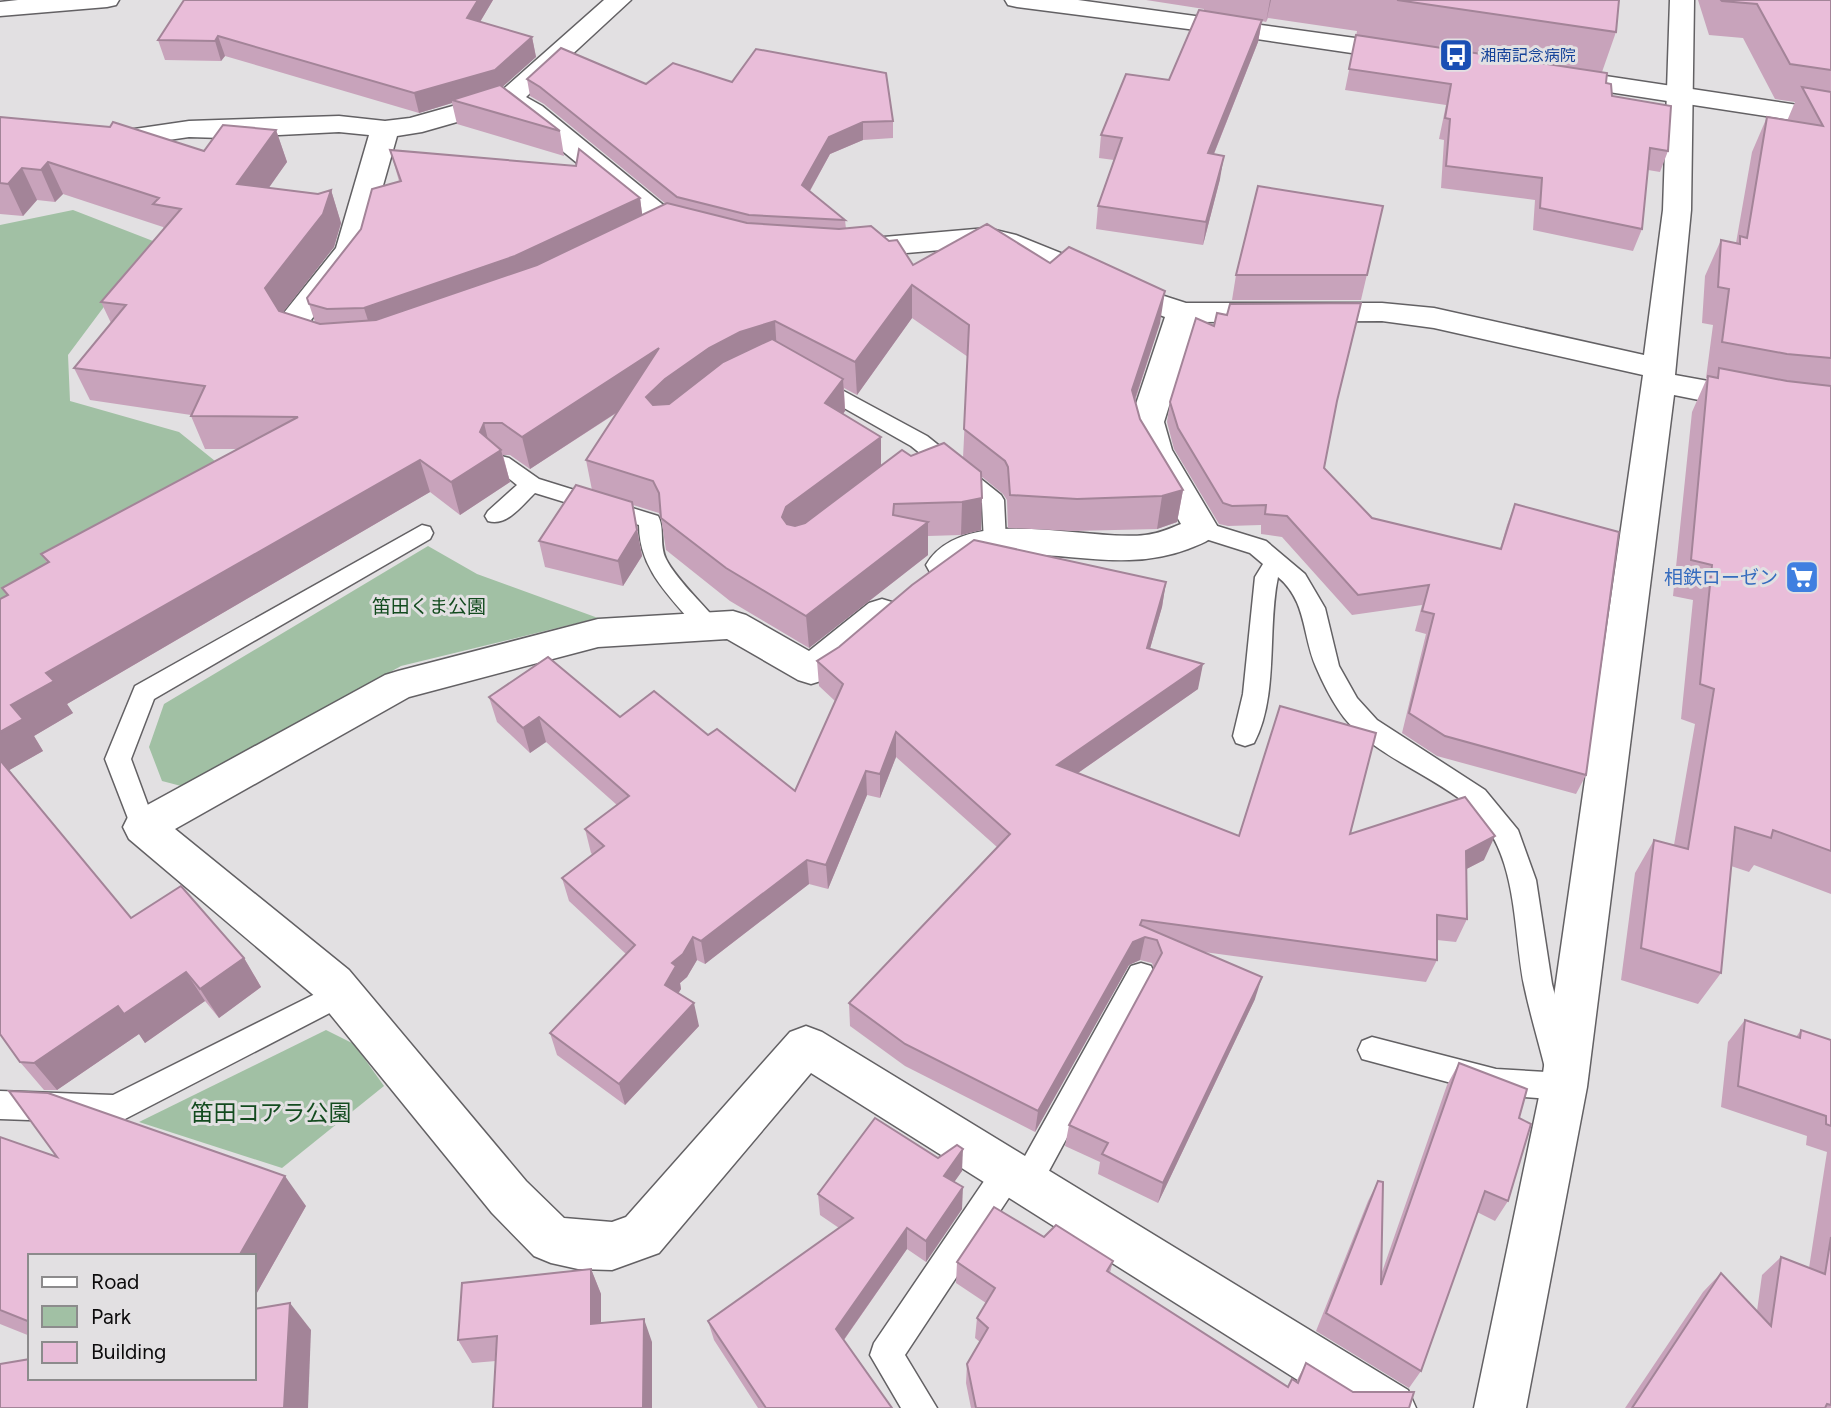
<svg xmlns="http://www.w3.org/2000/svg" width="1831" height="1408" font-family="Figtree,'Noto Sans JP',sans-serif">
	<rect width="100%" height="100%" fill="#e2e0e2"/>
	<g fill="#a1c0a4">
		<path d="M73 210 153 241 68 355 70 401 179 432 220 465 0 619V225Z"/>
		<path d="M428 546 477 574 598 618 401 666 185 787 162 781 149 747 164 704Z"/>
		<path d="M326 1030 354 1044 384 1086 282 1168 139 1122Z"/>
	</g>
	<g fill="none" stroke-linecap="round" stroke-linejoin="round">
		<g stroke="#636164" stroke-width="3">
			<g id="lane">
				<path d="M814 375 927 436 1001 495 1004 500 1006 542 1003 548 995 550 987 548 984 542 982 503 911 446 807 387 804 382 807 377Z"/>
				<path d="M501 456 509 458 539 479 658 516C665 528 659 545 666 559 676 579 702 603 716 620L720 626 716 632 708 635 700 632C672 598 639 571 639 525L535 493C522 505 507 527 488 521L485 516 488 511 517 485 490 463 493 458Z"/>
				<path d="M1201 521 1266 541 1305 574 1325 608 1339 666 1357 698 1377 720 1485 790 1518 830 1536 880 1552 984 1579 1087 1574 1096 1564 1100 1496 1095 1362 1059 1358 1050 1362 1041 1372 1037 1496 1069 1546 1072C1539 1043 1530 1014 1524 985 1512 923 1519 847 1465 803 1427 772 1364 751 1338 709 1330 697 1322 681 1316 667 1302 635 1307 601 1278 577 1267 628 1279 696 1254 743L1245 746 1236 743 1233 736 1243 694 1255 577 1263 564 1250 553 1193 535 1190 529 1193 523Z"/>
				<path d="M422 525 430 527 433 533 430 539 154 699 131 759 156 827 152 834 143 838 134 834 105 759 135 686Z"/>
				<path d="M1141 963 1151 966 1155 975 1037 1193 1026 1197 1015 1193 1014 1190 905 1355 937 1408H901L870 1355 874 1343 997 1162 1008 1158 1020 1165 1131 966Z"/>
				<path d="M341 981 351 984 355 993 351 1002 125 1119 115 1123 0 1119V1091L113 1095Z"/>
			</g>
		</g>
		<g stroke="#636164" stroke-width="3">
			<g id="street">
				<path d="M604 0H631L526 97 542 106 678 217 709 225 714 231 709 237 699 240 658 229 522 118 506 108 422 132 397 136 365 249 311 320 315 328 345 337 350 344 345 351 334 354 291 341 279 319 336 248 369 135 339 132 222 138 189 137 100 150 0 142V126L100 134 189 121 339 116 385 121 410 118 499 93Z"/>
				<path d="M1670 0H1694L1691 210 1675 375 1769 392 1831 399V421L1769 414 1674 395 1587 1087 1526 1408H1474L1541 1087 1643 375 1434 328 1382 321 1195 322 1164 422 1172 450 1219 529C1212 541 1200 544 1188 549 1124 573 1066 550 1000 555 994 555 985 555 979 558 958 566 958 582 931 574L926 565C963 502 1086 542 1145 535 1157 534 1169 529 1181 524L1138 450 1130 422 1165 317 1147 310 1143 303 1147 296 1158 294 1186 303H1382L1434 308 1644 355 1663 210Z"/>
				<path d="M987 228 1016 235 1113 274 1117 280 1113 286 1102 289 1091 286 987 246 849 258 839 255 834 249 839 243 849 240Z"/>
				<path d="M882 599 895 603 900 612 895 621 824 680 811 684 798 680 727 639 598 647 409 697 175 829 349 970 526 1181 564 1218 612 1222 626 1217 790 1032 806 1026 822 1032 1408 1390 1416 1408H1342L811 1073 659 1253 612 1270 578 1269 551 1263 534 1256 492 1213 317 998 129 839 123 827 129 815 385 675 398 671 598 619 733 611 746 615 809 651 869 603Z"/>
			</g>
		</g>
		<g stroke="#636164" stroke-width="3">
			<g id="secondary">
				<path d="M18 0H119L116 5 107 7 0 16V2Z"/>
				<path d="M1005 0H1078L1406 45 1415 48 1419 53 1415 58 1406 61 1196 30 1017 7 1008 5Z"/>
				<path d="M1559 69 1831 110V126L1550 83 1546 77 1550 71Z"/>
			</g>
		</g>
		<use href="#lane" fill="#fff" fill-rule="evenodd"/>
		<use href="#street" fill="#fff" fill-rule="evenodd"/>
		<use href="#secondary" fill="#fff" fill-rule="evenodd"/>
	</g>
	<g fill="#c8a3bb" fill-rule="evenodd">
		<path d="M184 0H493L480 22 532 37 536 57 502 87 560 131 564 156 457 124 452 103 419 113 225 56 221 61 165 60 158 40Z"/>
		<path d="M1146 0H1619L1616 32 1602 72 1606 83 1612 96 1668 151 1660 172 1648 170 1642 229 1633 251 1533 230 1535 200 1441 188 1444 140 1439 139 1446 105 1345 90 1357 31 1268 18 1266 22 1262 21 1258 42 1214 154 1220 179 1203 245 1096 229 1098 206 1114 160 1099 158 1101 135 1169 80 1204 11V9Z"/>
		<path d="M1698 0H1831V894L1754 865 1749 872 1731 866 1721 973 1698 1004 1621 980 1635 873 1654 840 1674 845 1695 724 1681 719 1693 600 1673 596 1692 412 1707 378H1706L1713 325 1702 323 1705 276 1721 240 1736 243 1752 152 1767 117 1787 121 1795 102 1775 99 1743 38 1709 35Z"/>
		<path d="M527 79 646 84 732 82 893 121V138L863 140 830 154 810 191 845 220 846 229 913 265 1050 263 1160 323 1135 401 1140 419 1183 490 1177 522 1157 529 1073 531 1008 528 1007 500 1003 494 981 476V530L961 535 928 536V555L809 648 730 601 666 550 661 518 659 513 633 505 642 556 623 586 545 567 539 541 592 490 586 460 618 412 530 469 510 455H503L510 482 460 515 430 492 67 704 73 713 34 736 43 751 9 770 131 918 244 958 261 987 219 1018 205 1001 145 1043 139 1034 57 1090H44L20 1062 0 1034 7 596 2 588 47 563 41 554 237 449H205L191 416V415L90 400 74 368 111 323 101 302 164 229 163 227 63 194 55 202 37 200 23 216 0 214V117L204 151 276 130 287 162 268 188 318 194 331 190 341 223 334 247 283 312 315 322 307 298 399 181 390 150 640 198 642 215 666 204 544 104 530 96ZM912 318 968 357 963 458 911 456 881 466 843 414 845 411 844 388 857 395Z"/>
		<path d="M1383 206 1361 300H1232L1236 275Z"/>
		<path d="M1337 401 1324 468 1372 518 1500 549 1507 525 1515 504 1586 775 1576 794 1437 756 1402 733 1426 634 1415 631 1422 605 1352 615 1282 537 1261 534V525L1228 526 1219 524 1174 449 1167 422 1170 402Z"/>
		<path d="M1166 582 1162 607 1150 648 1198 689 1078 773 1239 836 1350 834 1484 860 1466 869 1467 919 1456 942 1437 940V960L1426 982 1204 952 1255 999 1158 1203 1098 1174 1100 1162 1065 1146 1069 1125 1154 969 1152 963 1140 960 1129 965 1035 1132 905 1066 850 1026 849 1003 997 847 896 757 880 798 867 795 828 889 809 884 705 964 697 960 687 977 680 983 681 989 678 993 699 1026 625 1105 557 1055 550 1033 626 954 569 901 562 878 593 855 591 853 585 829 617 805 546 742 530 753 497 722 489 697 620 717 708 735 795 791 835 701 819 686 817 661Z"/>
		<path d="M1745 1020 1796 1037 1801 1030 1831 1040V1408H1625L1703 1292 1721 1273 1757 1311 1762 1275 1781 1257 1809 1268 1827 1152 1806 1145 1807 1136 1721 1107 1728 1042Z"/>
		<path d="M1459 1063 1519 1118 1508 1201 1495 1221 1477 1212 1421 1371 1409 1388 1316 1331 1368 1201 1378 1181 1382 1272 1447 1085Z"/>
		<path d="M0 1137 57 1157 306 1206 254 1298V1256H30V1336L0 1324Z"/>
		<path d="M938 1158 962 1171 954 1182 962 1209 926 1262 907 1249 844 1340 892 1408H758L714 1340 708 1321 839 1228 820 1215 818 1194Z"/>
		<path d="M1044 1237 1113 1261 1110 1273 1288 1387 1296 1382 1306 1363 1353 1392 1409 1408H971L966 1383 967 1364 980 1342 975 1338 977 1318 986 1303 956 1283 957 1262Z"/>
		<path d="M591 1269 601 1294V1323L652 1342V1408H493L496 1361 472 1363 458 1340Z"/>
	</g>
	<g fill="#a38498">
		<path d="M478 0H493L471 37 467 18Z"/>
		<path d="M1270 0H1271L1266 22Z"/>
		<path d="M1262 20 1258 42 1205 176 1208 153Z"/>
		<path d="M218 36 225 56 221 61 215 41Z"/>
		<path d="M532 37 536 57 499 90 452 100V103L419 113 414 93Z"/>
		<path d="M863 122V140L830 154 803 203 802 185 829 137Z"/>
		<path d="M276 130 287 162 249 216 237 184Z"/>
		<path d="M1224 156 1220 179 1203 245 1206 222Z"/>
		<path d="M48 162 63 194 55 202 41 170Z"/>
		<path d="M22 168 37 200 23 216 8 184Z"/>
		<path d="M331 190 341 223 334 247 277 320 265 288Z"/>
		<path d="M640 198 643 220 520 279 371 330 364 308Z"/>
		<path d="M912 285V318L857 395 855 362Z"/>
		<path d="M1165 291 1160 323 1127 423 1132 390Z"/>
		<path d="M775 321 777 353 651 430 646 397 660 384 530 469 522 437 659 348H709L740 332Z"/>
		<path d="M843 379 845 411 827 436 825 403Z"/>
		<path d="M484 423 492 456 501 450 510 482 460 515 451 482 480 432Z"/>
		<path d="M881 437V470L785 549 782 517 786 507Z"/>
		<path d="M420 460 430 492 67 704 73 713 34 736 43 751 6 772 0 764V732L11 705 46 673Z"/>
		<path d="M1183 490 1177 522 1157 529 1162 496Z"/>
		<path d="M982 498 981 530 961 535 962 502Z"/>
		<path d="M928 522V555L809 648 806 616Z"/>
		<path d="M637 530 642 556 623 586 618 561Z"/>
		<path d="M1166 582 1162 607 1143 673 1147 648Z"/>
		<path d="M1203 664 1198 689 1055 789 1057 765Z"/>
		<path d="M539 717 546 742 530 753 523 728Z"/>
		<path d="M896 732V757L880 798V774Z"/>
		<path d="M866 771 867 795 828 889 826 865Z"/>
		<path d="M1495 836 1484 860 1455 875 1466 851Z"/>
		<path d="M807 860 809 884 705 964 701 941Z"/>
		<path d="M693 937 697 960 687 977 680 983 681 989 670 1007 665 985 672 963Z"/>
		<path d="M1145 937 1140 960 1129 965 1035 1132 1038 1111 1133 942Z"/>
		<path d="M244 958 261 987 219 1018 200 989Z"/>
		<path d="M186 972 205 1001 145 1043 139 1034 57 1090 34 1063 118 1006Z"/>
		<path d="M1262 977 1255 999 1158 1203 1163 1183Z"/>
		<path d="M694 1003 699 1026 625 1105 619 1084Z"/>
		<path d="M963 1149 962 1171 943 1198 944 1176Z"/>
		<path d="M285 1176 306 1206 254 1298V1256H239Z"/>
		<path d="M963 1187 962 1209 926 1262V1241Z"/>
		<path d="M907 1228V1249L838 1348 836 1329Z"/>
		<path d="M591 1269 601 1294V1347L591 1324Z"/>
		<path d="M290 1303 311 1330 308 1408H284Z"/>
		<path d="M644 1319 652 1342V1408H643Z"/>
	</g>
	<g fill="#e9bdd9" stroke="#a38498" stroke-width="2">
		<path d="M184 0H478L467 18 532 37 495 70 414 93 218 36 215 41 158 40Z"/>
		<path d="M1397 0H1619L1616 32Z"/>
		<path d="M1721 0H1831V70L1790 64 1757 4 1722 1Z"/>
		<path d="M1199 10 1262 20 1208 153 1224 156 1206 222 1098 206 1122 138 1101 135 1126 74 1169 80Z"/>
		<path d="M1356 35 1607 73 1606 83 1611 84 1612 96 1671 106 1668 151 1650 148 1642 229 1540 208 1542 178 1446 166 1450 119 1445 118 1451 84 1349 69Z"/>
		<path d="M561 48 646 84 673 63 732 82 756 49 886 73 893 121 863 122 829 137 802 185 845 220 749 215 677 197 540 87 527 79Z"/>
		<path d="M500 85 560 131 452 100Z"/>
		<path d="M1802 87 1831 92V358L1787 354 1722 342 1729 289 1718 287 1721 240 1740 244V236L1747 238 1767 117 1823 126Z"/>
		<path d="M0 117 110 127 113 122 204 151 223 125 276 130 237 184 318 194 331 190 323 214 265 288 279 311 320 324 376 320 537 265 667 203 747 223 839 229 871 226 889 241 897 240 913 265 987 224 1050 263 1069 247 1165 291 1132 390 1140 419 1183 490 1162 496 1077 499 1010 495 1008 467 1005 461 964 429 969 325 912 285 855 362 775 321 740 332 709 348 665 379 646 397 653 405 669 404 723 362 772 339 843 379 825 403 881 437 786 507 782 517 787 524 795 526 805 523 902 450 911 456 944 443 981 472 982 498 962 502 894 504 893 515 928 522 806 616 726 568 661 518 659 493 653 481 586 460 659 348 522 437 502 423H484L480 432 501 450 451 482 420 460 46 673 54 681 11 705 23 719 0 732V599L8 595 2 588 49 562 41 554 298 417 191 416 205 386 74 368 126 305 101 302 181 209 153 204 159 198 48 162 41 170 22 168 8 184 0 183Z"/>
		<path d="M579 149 640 198 515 256 364 308 327 309 309 304 307 298 361 229 372 189 401 181 390 150 576 166Z"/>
		<path d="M1258 186 1383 206 1367 275H1236Z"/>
		<path d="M1361 303 1337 401 1324 468 1372 518 1501 549 1515 504 1619 532 1586 775 1445 736 1409 713 1434 614 1422 611 1429 585 1358 595 1287 516 1265 514 1266 505 1232 506 1223 503 1178 428 1170 402 1196 318 1214 326 1217 313 1227 315 1230 304Z"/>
		<path d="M1719 368 1787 381 1831 386V851L1773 830 1771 838 1735 827 1721 973 1641 948 1654 840 1688 849 1714 689 1700 684 1712 565 1691 560 1708 376 1718 378Z"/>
		<path d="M576 485 632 502 637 530 618 561 539 541Z"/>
		<path d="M974 540 1166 582 1147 648 1203 664 1057 765 1239 836 1280 706 1376 733 1350 834 1465 797 1495 836 1466 851 1467 919 1437 915V960L1142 920 1140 925 1262 977 1163 1183 1102 1154 1108 1143 1069 1125 1162 953 1157 940 1145 937 1133 942 1038 1111 905 1044 849 1003 1010 834 896 732 880 774 866 771 826 865 807 860 701 941 693 937 683 954 672 963 676 966 665 985 694 1003 619 1084 550 1033 635 945 562 878 604 846 585 829 629 796 539 717 523 728 489 697 548 657 620 717 654 691 708 735 717 729 795 791 843 684 817 661 839 647 912 585Z"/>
		<path d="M0 760 131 918 181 886 244 958 200 989 186 972 124 1014 118 1006 34 1063 20 1062 0 1034Z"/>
		<path d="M1745 1020 1800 1038 1801 1030 1831 1040V1126L1826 1124V1116L1738 1086Z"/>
		<path d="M1459 1063 1527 1089 1519 1118 1531 1124 1508 1201 1485 1191 1421 1371 1326 1313 1378 1181 1383 1182 1381 1285Z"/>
		<path d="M9 1091 48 1093 285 1176 239 1256H30V1322L0 1310V1137L57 1157Z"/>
		<path d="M875 1118 938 1158 957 1145 963 1149 944 1176 963 1187 926 1241 907 1228 836 1329 892 1408H766L708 1321 853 1218 818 1194Z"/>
		<path d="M994 1207 1044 1237 1056 1225 1113 1261 1107 1271 1288 1387 1292 1379 1298 1383 1306 1363 1353 1392H1414L1409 1408H976L967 1364 988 1328 977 1318 995 1288 957 1262Z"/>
		<path d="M1831 1237V1405L1827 1404 1825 1408H1632L1721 1273 1771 1326 1781 1257 1825 1274Z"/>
		<path d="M591 1269V1324L644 1319 643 1408H493L497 1336 458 1340 462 1283Z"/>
		<path d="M290 1303 284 1408H0V1364L30 1359V1378H254V1309Z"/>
	</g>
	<defs>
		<g id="bus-square" transform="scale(1.75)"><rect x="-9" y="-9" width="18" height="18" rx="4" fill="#1a4fb4" stroke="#e2e0e2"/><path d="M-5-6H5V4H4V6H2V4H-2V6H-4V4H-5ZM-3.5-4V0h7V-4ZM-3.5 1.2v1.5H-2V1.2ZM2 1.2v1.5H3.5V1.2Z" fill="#fff"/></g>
		<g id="supermarket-square" transform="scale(1.75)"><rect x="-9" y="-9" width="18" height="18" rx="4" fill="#3f7fe0" stroke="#e2e0e2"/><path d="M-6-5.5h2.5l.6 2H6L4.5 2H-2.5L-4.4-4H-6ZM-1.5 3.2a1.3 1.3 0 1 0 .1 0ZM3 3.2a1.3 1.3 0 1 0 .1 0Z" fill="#fff"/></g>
	</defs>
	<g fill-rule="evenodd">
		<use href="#bus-square" x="1456" y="55"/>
		<use href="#supermarket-square" x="1802" y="577"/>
	</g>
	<g text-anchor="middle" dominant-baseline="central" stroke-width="6" stroke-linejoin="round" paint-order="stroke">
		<g font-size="16" fill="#164399" stroke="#e2e0e2" text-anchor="start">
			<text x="1480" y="55">湘南記念病院</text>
		</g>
		<g font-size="19" fill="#366cbe" stroke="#e2e0e2" text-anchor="end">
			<text x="1778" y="577">相鉄ローゼン</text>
		</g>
		<g font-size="19" fill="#134b1f" stroke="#e2e0e2">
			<text x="429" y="606">笛田くま公園</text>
		</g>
		<g font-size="23" fill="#134b1f" stroke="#e2e0e2">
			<text x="271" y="1113">笛田コアラ公園</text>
		</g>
	</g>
	<rect x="28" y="1254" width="228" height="126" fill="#e2e0e2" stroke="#8c8b8c" stroke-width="2"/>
	<rect x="42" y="1277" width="35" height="10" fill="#ffffff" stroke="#8c8b8c" stroke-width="2"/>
	<text x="91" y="1289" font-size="21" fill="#0c0b0c">Road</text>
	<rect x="42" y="1306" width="35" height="21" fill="#a1c0a4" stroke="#8c8b8c" stroke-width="2"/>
	<text x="91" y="1324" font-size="21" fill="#0c0b0c">Park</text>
	<rect x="42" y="1342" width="35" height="21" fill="#e9bdd9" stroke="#8c8b8c" stroke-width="2"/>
	<text x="91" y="1359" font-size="21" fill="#0c0b0c">Building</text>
</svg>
